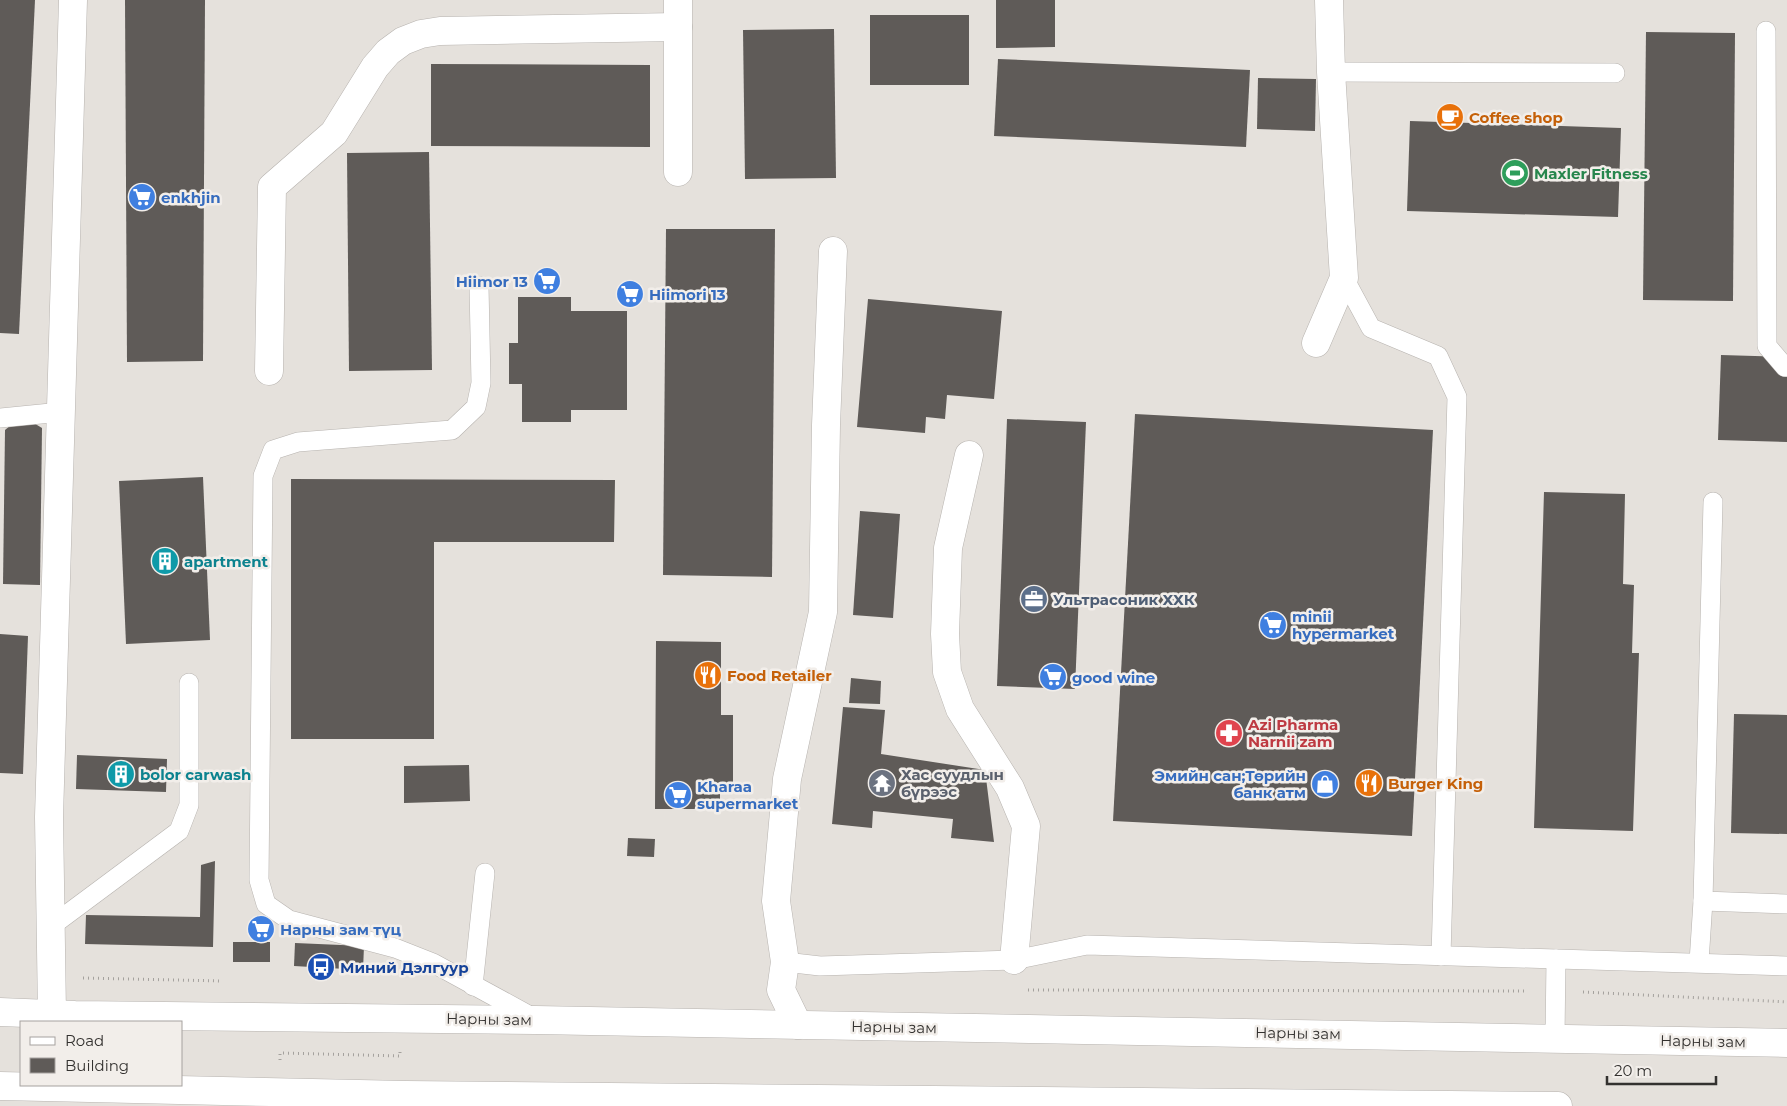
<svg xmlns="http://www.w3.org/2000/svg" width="1787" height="1106" font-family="Montserrat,sans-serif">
	<rect width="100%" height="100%" fill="#e5e1dc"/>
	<g fill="#5f5b58">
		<path d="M0 0H35L19 334 0 333Z"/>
		<path d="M125 0H205L203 361 127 362Z"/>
		<path d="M996 0H1055V47L996 48Z"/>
		<rect x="870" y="15" width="99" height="70"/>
		<path d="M834 29 836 178 745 179 743 30Z"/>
		<path d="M1646 32 1735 33 1733 301 1643 300Z"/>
		<path d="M998 59 1250 70 1246 147 994 136Z"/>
		<path d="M431 64 650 65V147L431 146Z"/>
		<path d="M1258 78 1316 79 1315 131 1257 129Z"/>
		<path d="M1410 121 1621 128 1618 217 1407 211Z"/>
		<path d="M429 152 432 370 349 371 347 153Z"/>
		<path d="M666 229H775L772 577 663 575Z"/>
		<path d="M518 297H571V311H627V410H571V422H522V384H509V343H518Z"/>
		<path d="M868 299 1002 311 994 399 947 395 945 419 926 417 925 433 857 427Z"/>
		<path d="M1721 355 1787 357V442L1718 440Z"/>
		<path d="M1135 414 1433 430 1412 836 1113 821Z"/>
		<path d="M22 416 42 428 40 585 3 584 5 430Z"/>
		<path d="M1007 419 1086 422 1075 689 997 686Z"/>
		<path d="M203 477 210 640 126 644 119 481Z"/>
		<path d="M291 479 615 480 614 542H434V739H291Z"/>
		<path d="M1544 492 1625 494 1623 584 1634 585 1632 653H1639L1633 831 1534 828Z"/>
		<path d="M860 511 900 514 893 618 853 615Z"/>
		<path d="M0 634 28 636 23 774 0 773Z"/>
		<path d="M656 641 721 642V715H733V788H720V809H655Z"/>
		<path d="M851 678 881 681 880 704 849 703Z"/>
		<path d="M843 707 885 710 881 754 985 770 994 842 951 838 953 819 873 811 872 828 832 824Z"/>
		<path d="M1734 714 1787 715V834L1731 833Z"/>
		<path d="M77 755 167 759 166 792 76 789Z"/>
		<path d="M469 765 470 801 404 803V766Z"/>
		<path d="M628 838 655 839 654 857 627 856Z"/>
		<path d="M215 861 213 947 85 944 86 915 200 917 201 865Z"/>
		<rect x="233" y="942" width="37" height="20"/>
		<path d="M295 943 364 946 363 970 294 966Z"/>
	</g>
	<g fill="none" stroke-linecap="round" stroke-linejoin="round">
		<g stroke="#b7b3af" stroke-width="20">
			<g id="lane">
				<path d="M1766 31 1767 346 1785 367H1787"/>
				<path d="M1331 72 1615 73"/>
				<path d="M1344 278 1371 328 1438 356 1457 397 1441 956"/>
				<path d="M479 286 481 383 476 407 452 430 298 442 273 450 263 476 259 880 266 904 289 920 395 948 433 963 532 1017"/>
				<path d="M0 418 61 412"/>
				<path d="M1713 502 1703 901 1787 904"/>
				<path d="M50 927 179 831 189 805V683"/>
				<path d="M785 962 820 966 1014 960 1087 945 1787 966"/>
				<path d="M1699 962 1703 901"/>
				<path d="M473 986 485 873"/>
				<path d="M1555 1038 1556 959"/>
			</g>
		</g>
		<g stroke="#b7b3af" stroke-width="29">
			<g id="street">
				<path d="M678 0V172"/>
				<path d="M1316 343 1344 278 1331 72 1329 0"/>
				<path d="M269 371 272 187 334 133 375 67 388 52 403 41 421 34 440 31 678 27"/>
				<path d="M969 455 948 548 945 634 947 672 960 709 1010 788 1026 826 1014 960"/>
				<path d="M52 1014 49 817 73 0"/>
				<path d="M798 1025 781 990 785 962 776 901 787 779 823 612 826 425 833 251"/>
			</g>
		</g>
		<g stroke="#b7b3af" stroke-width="29">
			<g id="primary">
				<path d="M0 1012 75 1015 536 1020 1787 1043"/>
				<path d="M0 1086 406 1095 1558 1106"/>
			</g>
		</g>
		<g stroke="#a4a19d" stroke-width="3" stroke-dasharray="1 4" stroke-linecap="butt">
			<path d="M83 978 222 981"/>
			<path d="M1028 990 1527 991"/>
			<path d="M1583 992 1787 1002"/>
			<path d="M280 1060V1053L400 1056V1052"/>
		</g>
		<use href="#lane" stroke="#fff" stroke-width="19"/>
		<use href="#street" stroke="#fff" stroke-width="28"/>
		<use href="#primary" stroke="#fff" stroke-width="28"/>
	</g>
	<defs>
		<g id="cafe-disc" transform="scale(1.4375)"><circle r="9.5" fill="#e8710a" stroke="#f2eeea"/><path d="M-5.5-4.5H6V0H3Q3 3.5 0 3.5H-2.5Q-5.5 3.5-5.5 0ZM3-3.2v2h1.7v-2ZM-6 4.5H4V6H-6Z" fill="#fff"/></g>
		<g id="stadium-disc" transform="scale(1.4375)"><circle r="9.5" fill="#2e9e5b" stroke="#f2eeea"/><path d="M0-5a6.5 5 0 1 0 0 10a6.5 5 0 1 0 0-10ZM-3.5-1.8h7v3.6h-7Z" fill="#fff"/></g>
		<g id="supermarket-disc" transform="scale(1.4375)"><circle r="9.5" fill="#3f7fe0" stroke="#f2eeea"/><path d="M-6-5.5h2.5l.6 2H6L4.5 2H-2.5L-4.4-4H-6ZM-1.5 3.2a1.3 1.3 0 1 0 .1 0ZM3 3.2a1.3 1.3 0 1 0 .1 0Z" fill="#fff"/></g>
		<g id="building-disc" transform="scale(1.4375)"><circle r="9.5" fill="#0f9aa8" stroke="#f2eeea"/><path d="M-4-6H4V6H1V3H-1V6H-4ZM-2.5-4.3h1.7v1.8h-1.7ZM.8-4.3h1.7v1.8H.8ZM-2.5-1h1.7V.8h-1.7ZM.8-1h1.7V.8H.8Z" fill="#fff"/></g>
		<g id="office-disc" transform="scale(1.4375)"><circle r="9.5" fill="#5c6f8a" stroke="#f2eeea"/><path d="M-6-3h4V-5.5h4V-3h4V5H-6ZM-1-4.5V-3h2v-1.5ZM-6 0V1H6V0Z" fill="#fff"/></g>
		<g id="restaurant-disc" transform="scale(1.4375)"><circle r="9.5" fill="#e8710a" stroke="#f2eeea"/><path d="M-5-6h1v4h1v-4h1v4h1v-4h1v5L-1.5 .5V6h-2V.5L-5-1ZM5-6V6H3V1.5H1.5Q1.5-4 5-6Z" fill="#fff"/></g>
		<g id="pharmacy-disc" transform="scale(1.4375)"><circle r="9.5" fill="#e0444e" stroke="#f2eeea"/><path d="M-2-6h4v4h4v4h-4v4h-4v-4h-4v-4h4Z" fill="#fff"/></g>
		<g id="temple-disc" transform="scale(1.4375)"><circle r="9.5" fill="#6b7280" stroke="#f2eeea"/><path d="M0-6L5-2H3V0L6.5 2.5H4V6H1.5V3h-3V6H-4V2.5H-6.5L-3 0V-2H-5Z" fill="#fff"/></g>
		<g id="shop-disc" transform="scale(1.4375)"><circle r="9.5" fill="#3f7fe0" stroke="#f2eeea"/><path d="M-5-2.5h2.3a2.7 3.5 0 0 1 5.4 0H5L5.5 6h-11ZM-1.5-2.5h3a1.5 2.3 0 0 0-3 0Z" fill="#fff"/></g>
		<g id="bus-disc" transform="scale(1.4375)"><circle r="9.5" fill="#1a4fb4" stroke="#f2eeea"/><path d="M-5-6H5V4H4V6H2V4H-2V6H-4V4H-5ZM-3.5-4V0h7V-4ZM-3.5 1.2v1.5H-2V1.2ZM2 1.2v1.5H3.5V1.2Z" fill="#fff"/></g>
	</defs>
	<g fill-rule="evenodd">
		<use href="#cafe-disc" x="1450" y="117"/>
		<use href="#stadium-disc" x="1515" y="173"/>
		<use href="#supermarket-disc" x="142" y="197"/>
		<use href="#supermarket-disc" x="547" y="281"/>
		<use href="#supermarket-disc" x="630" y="294"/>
		<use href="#building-disc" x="165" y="561"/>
		<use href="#office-disc" x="1034" y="599"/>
		<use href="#supermarket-disc" x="1273" y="625"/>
		<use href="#restaurant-disc" x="708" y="675"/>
		<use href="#supermarket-disc" x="1053" y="677"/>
		<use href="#pharmacy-disc" x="1229" y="733"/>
		<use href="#building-disc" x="121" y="774"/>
		<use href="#temple-disc" x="882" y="783"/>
		<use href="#restaurant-disc" x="1369" y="783"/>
		<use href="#shop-disc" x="1325" y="784"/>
		<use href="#supermarket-disc" x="678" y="795"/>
		<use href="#supermarket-disc" x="261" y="929"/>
		<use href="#bus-disc" x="321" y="967"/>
	</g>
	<g text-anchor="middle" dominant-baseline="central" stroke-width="5" stroke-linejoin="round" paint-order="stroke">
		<g font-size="15" font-weight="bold" fill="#c56008" stroke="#f2eeea" text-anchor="start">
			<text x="1469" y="117">Coffee shop</text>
			<text x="727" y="675">Food Retailer</text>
			<text x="1388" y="783">Burger King</text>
		</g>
		<g font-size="15" font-weight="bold" fill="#27864d" stroke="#f2eeea" text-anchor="start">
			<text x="1534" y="173">Maxler Fitness</text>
		</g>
		<g font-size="15" font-weight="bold" fill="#366cbe" stroke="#f2eeea" text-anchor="start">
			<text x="161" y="197">enkhjin</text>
			<text x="528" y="281" text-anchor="end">Hiimor 13</text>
			<text x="649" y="294">Hiimori 13</text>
			<text x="1292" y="616">minii<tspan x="1292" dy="17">hypermarket</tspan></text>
			<text x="1072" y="677">good wine</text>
			<text x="1306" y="775" text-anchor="end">Эмийн сан;Төрийн<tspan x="1306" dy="17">банк атм</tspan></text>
			<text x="697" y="786">Kharaa<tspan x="697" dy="17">supermarket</tspan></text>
			<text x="280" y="929">Нарны зам түц</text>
		</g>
		<g font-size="15" font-weight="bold" fill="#0d838f" stroke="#f2eeea" text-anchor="start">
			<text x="184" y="561">apartment</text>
			<text x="140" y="774">bolor carwash</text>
		</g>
		<g font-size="15" font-weight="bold" fill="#4e5e75" stroke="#f2eeea" text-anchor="start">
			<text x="1053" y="599">Ультрасоник ХХК</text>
		</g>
		<g font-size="15" font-weight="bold" fill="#be3a42" stroke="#f2eeea" text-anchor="start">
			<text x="1248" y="724">Azi Pharma<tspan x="1248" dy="17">Narnii zam</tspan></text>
		</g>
		<g font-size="15" font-weight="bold" fill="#5b616d" stroke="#f2eeea" text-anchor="start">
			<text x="901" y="774">Хас суудлын<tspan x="901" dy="17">бүрээс</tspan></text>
		</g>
		<g font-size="15" font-weight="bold" fill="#164399" stroke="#f2eeea" text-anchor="start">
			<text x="340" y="967">Миний Дэлгуур</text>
		</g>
		<g font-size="15" fill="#33312f" stroke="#f2eeea">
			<text transform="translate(489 1019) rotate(1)">Нарны зам</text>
			<text transform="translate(894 1027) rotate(1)">Нарны зам</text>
			<text transform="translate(1298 1033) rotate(1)">Нарны зам</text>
			<text transform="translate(1703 1041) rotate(1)">Нарны зам</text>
		</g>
	</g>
	<rect x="20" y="1021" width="162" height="65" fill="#f2eeea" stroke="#a6a29f"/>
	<rect x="30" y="1037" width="25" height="8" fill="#ffffff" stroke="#a6a29f"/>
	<text x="65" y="1046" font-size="15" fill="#33312f">Road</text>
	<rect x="30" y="1058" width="25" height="15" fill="#5f5b58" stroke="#a6a29f"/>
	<text x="65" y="1071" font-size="15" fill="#33312f">Building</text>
	<path d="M1607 1076v8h109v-8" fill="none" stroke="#33312f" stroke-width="2.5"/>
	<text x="1614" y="1076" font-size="15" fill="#33312f" stroke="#f2eeea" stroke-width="4" paint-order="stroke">20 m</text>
</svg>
